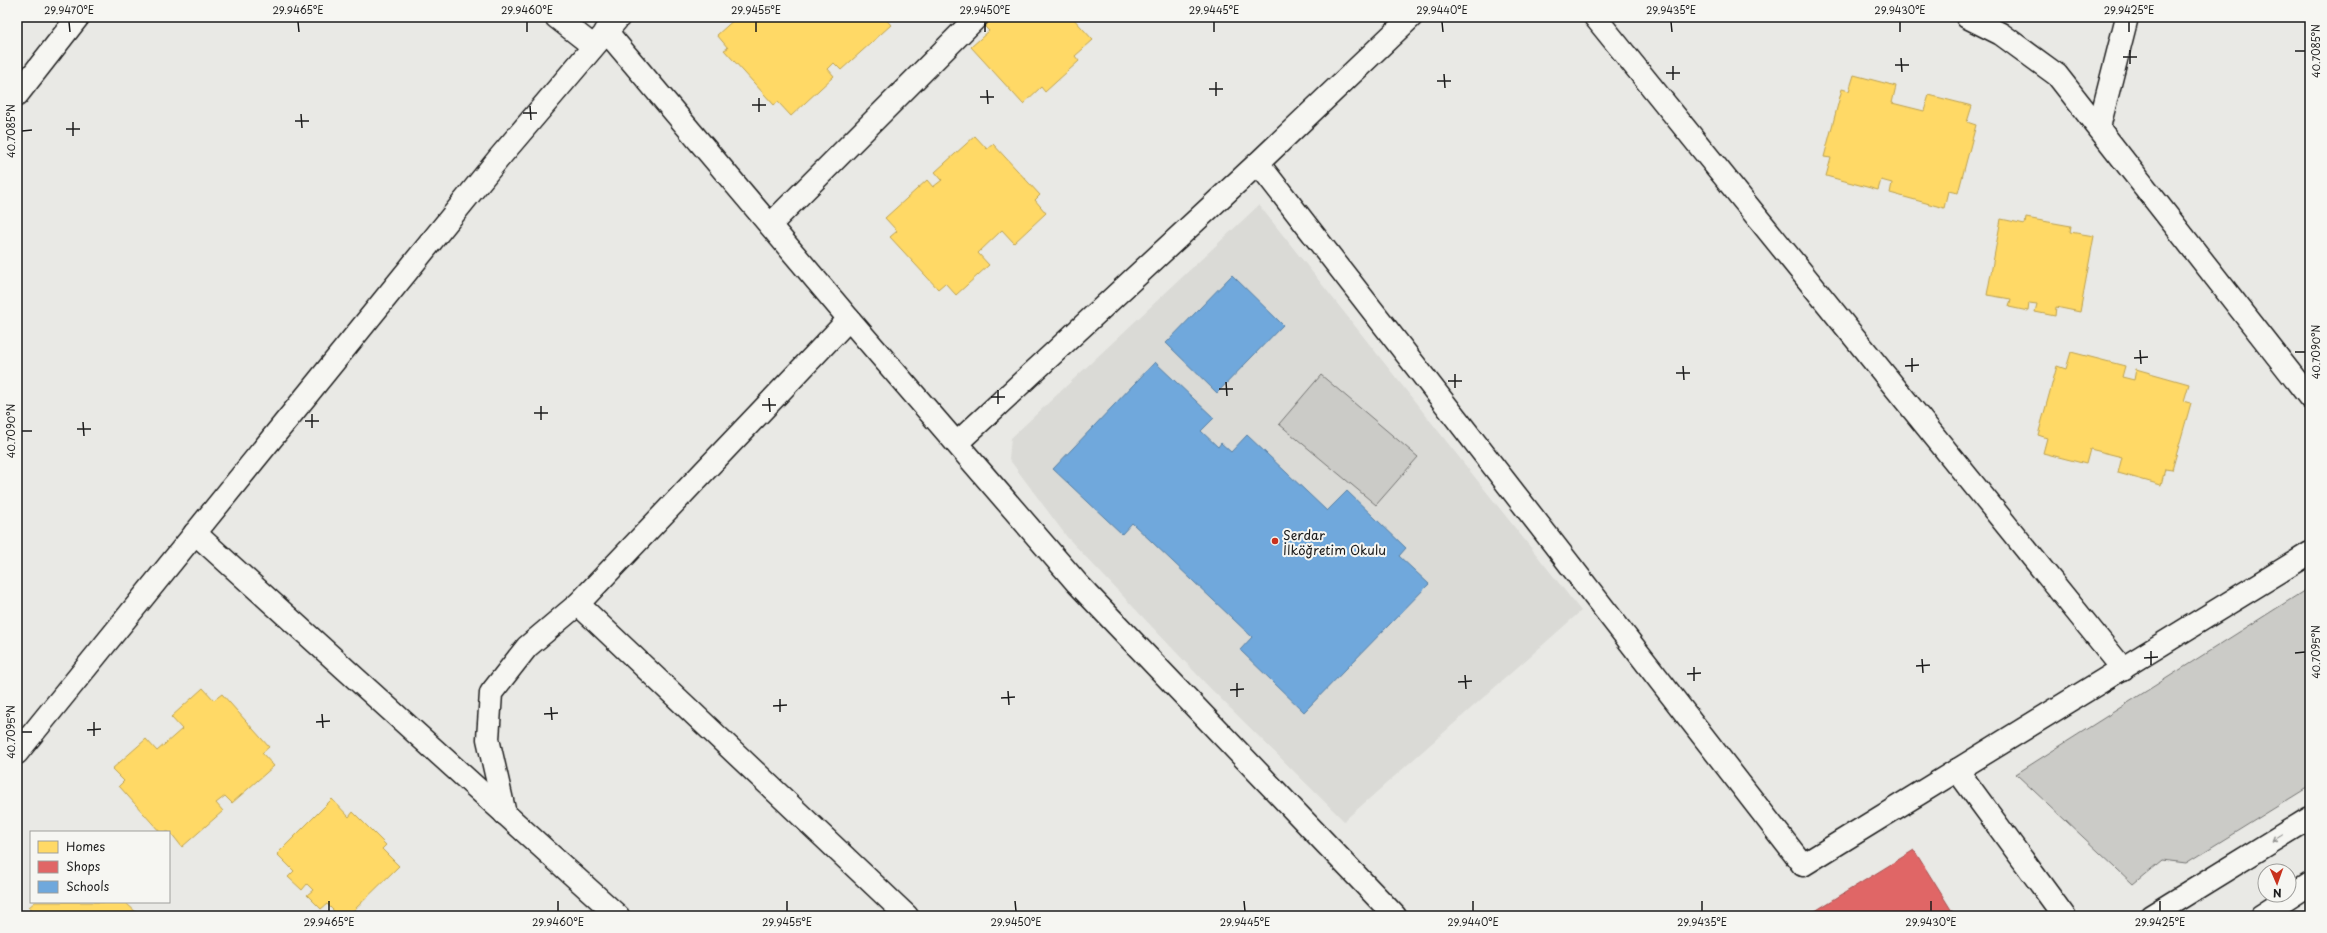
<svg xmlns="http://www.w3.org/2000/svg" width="2327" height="933" font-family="'Playpen Sans',sans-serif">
	<rect width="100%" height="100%" fill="#e9e9e5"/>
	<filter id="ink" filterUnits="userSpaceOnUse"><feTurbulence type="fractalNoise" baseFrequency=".025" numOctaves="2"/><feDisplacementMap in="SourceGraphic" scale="8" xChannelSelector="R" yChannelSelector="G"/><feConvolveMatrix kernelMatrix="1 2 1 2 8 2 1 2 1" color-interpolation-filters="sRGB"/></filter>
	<g filter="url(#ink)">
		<path fill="#dadad6" d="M1259 205 1581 611 1344 821 1209 687 1067 537 1009 459 1011 438Z"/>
		<g fill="#cbcbc7" stroke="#747472">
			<path d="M1321 375 1418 457 1376 505 1279 424Z"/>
			<path d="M2310 587V786L2186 863 2162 860 2133 884 2016 774Z"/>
		</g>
		<g fill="#ffd966" stroke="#bba050">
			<path d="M737 17H884L891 25 841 70 834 63 828 69 834 76 791 116 778 102 774 105 724 50 728 48 717 35Z"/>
			<path d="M991 17H1072L1093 40 1075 56 1079 61 1045 92 1041 87 1023 104 971 47 989 31 983 25Z"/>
			<path d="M1854 75 1896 86 1892 103 1924 111 1929 95 1972 106 1967 122 1976 125 1958 193 1948 191 1944 208 1890 193 1892 183 1881 180 1878 190 1826 176 1831 158 1824 157 1842 89 1849 91Z"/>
			<path d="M975 136 987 149 993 144 1040 195 1035 200 1046 213 1014 243 1002 230 978 253 989 265 956 295 945 283 938 289 890 237 897 231 885 218 927 180 933 187 942 180 935 172Z"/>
			<path d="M2026 218 2071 226 2070 232 2094 236 2080 312 2056 307 2055 316 2035 312 2037 304 2029 303 2028 311 2009 307 2011 299 1987 295 2001 219 2025 224Z"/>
			<path d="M2071 352 2125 366 2122 377 2134 380 2136 369 2189 384 2184 401 2191 403 2172 470 2165 469 2161 485 2118 473 2122 457 2090 449 2086 464 2043 453 2047 438 2038 435 2057 366 2066 369Z"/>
			<path d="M203 688 214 700 222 694 269 747 262 753 274 766 232 803 225 796 216 803 223 811 182 847 171 833 169 835V832H160L119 786 124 781 112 769 146 739 157 751 182 729 171 717Z"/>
			<path d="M332 799 349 817 353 812 386 845 382 849 399 866 348 916H339L327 904 321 909 307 895 313 890 307 884 302 890 288 877 294 871 277 854Z"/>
			<path d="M35 902H125L138 914 29 916 34 911 29 907Z"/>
		</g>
		<path fill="#e06666" stroke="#a55050" d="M1914 850 1955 916H1807Z"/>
		<g fill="#6fa8dc" stroke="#567ea2">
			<path d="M1232 275 1283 325 1217 393 1166 343Z"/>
			<path d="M1155 362 1214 418 1201 431 1218 447 1221 443 1231 452 1247 435 1327 511 1347 491 1406 548 1399 556 1429 584 1304 712 1240 650 1252 637 1132 523 1122 534 1053 469Z"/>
		</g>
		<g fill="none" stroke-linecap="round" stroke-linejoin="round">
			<g stroke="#1c1c1c" stroke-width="25">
				<g id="minor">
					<path d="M556 17 593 46"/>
					<path d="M1595 17 2123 669"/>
					<path d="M1967 17 2001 34 2057 75 2310 398"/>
					<path d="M606 31 849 319 1077 583 1395 916"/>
					<path d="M17 95 78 17"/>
					<path d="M2099 127 2127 17"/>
					<path d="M1258 163 1803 865 2310 553"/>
					<path d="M770 225 977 17"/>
					<path d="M957 443 1258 163 1411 17"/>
					<path d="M195 533 618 916"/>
					<path d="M578 604 907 916"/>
					<path d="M17 753 499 158 619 17"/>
					<path d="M1957 770 2064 916"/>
					<path d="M505 814 488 739 491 693 527 647 578 604 849 319"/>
				</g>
			</g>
			<g stroke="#1c1c1c" stroke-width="25">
				<g id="major">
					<path d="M2151 916 2310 818"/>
					<path d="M2261 916 2310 884"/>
				</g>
			</g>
			<use href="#minor" stroke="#f6f6f2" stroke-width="22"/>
			<use href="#major" stroke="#f6f6f2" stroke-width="22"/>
		</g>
		<defs><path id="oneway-shaft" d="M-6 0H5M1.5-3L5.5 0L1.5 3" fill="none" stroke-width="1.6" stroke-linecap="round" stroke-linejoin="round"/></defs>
		<use stroke="#949492" href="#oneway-shaft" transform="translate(2277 838) rotate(148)"/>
	</g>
	<path fill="none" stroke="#1c1c1c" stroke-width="1.5" d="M69 22 70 32M298 22 299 32M527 22V32M756 22V32M985 22V32M1214 22V32M1442 22 1443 32M1671 22 1672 32M1900 22V32M2129 22V32M2130 50V64M2295 51H2305M2123 57H2137M1901 58 1902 72M1895 65H1909M1673 66V80M1666 73H1680M1444 74 1445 88M1437 81H1451M1216 82V96M1209 89H1223M987 90 988 104M980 97H994M759 98V112M752 105H766M530 106 531 120M523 113H537M301 114 302 128M295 121H309M73 122V136M66 129H80M22 131 32 130M2140 350 2141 364M2295 352H2305M1912 358V372M2134 358 2148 357M1683 366 1684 380M1905 366 1919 365M1676 373H1690M1455 374V388M1448 381H1462M1226 382 1227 396M1219 389H1233M998 390V404M991 397H1005M769 398 770 412M762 405H776M541 406V420M534 413H548M312 414V428M305 421H319M83 422 84 436M77 429H91M22 431H32M2151 651V665M2295 653 2305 652M2144 658 2158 657M1922 659 1923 673M1916 666 1930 665M1694 667V681M1687 674 1701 673M1465 675 1466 689M1458 682 1472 681M1237 683V697M1230 690 1244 689M1008 691 1009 705M1001 698 1015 697M780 699V712M773 706 787 705M551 707 552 720M322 714 323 728M544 714 558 713M94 722V736M316 722 330 721M87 730 101 729M22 732H32M329 901V911M558 901V911M787 901V911M1015 901 1016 911M1244 901 1245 911M1473 901V911M1702 901V911M1931 901V911M2160 901V911"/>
	<circle fill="#c8321e" stroke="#f6f6f2" stroke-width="1.5" cx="1275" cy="541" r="4"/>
	<g text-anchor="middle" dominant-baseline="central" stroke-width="4" stroke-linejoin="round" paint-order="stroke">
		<g font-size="13" fill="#1c1c1c" stroke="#f6f6f2" text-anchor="start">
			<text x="1283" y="534">Serdar<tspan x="1283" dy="15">İlköğretim Okulu</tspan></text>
		</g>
	</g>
	<rect width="2327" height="933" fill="none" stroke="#f6f6f2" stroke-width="44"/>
	<rect x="30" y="831" width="140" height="72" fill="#f6f6f2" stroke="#9f9f9c"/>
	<rect x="38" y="841" width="20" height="12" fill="#ffd966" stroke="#9f9f9c"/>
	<text x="66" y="851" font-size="12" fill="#1c1c1c">Homes</text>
	<rect x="38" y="861" width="20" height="12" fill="#e06666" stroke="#9f9f9c"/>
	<text x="66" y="871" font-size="12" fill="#1c1c1c">Shops</text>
	<rect x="38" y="881" width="20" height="12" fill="#6fa8dc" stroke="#9f9f9c"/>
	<text x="66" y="891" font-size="12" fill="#1c1c1c">Schools</text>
	<g transform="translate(2277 883) rotate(178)"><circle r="19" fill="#f6f6f2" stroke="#9f9f9c"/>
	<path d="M0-3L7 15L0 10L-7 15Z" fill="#c8321e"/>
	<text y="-6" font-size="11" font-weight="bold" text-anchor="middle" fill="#1c1c1c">N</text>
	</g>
	<rect x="22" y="22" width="2283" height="889" fill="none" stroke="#1c1c1c" stroke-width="1.5"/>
	<g font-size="10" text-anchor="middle" fill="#1c1c1c">
		<text x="69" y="14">29.9470°E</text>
		<text x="298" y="14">29.9465°E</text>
		<text x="527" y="14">29.9460°E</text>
		<text x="756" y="14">29.9455°E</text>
		<text x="985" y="14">29.9450°E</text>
		<text x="1214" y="14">29.9445°E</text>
		<text x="1442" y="14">29.9440°E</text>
		<text x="1671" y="14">29.9435°E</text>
		<text x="1900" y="14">29.9430°E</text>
		<text x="2129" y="14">29.9425°E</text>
		<text transform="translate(2316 51) rotate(-90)" y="4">40.7085°N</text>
		<text transform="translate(11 131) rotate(-90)" y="4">40.7085°N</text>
		<text transform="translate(2316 352) rotate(-90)" y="4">40.7090°N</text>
		<text transform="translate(11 431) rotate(-90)" y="4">40.7090°N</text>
		<text transform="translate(2316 652) rotate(-90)" y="4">40.7095°N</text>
		<text transform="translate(11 732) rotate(-90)" y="4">40.7095°N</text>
		<text x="329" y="926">29.9465°E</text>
		<text x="558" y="926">29.9460°E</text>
		<text x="787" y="926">29.9455°E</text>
		<text x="1016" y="926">29.9450°E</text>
		<text x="1245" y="926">29.9445°E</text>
		<text x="1473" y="926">29.9440°E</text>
		<text x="1702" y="926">29.9435°E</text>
		<text x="1931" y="926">29.9430°E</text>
		<text x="2160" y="926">29.9425°E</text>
	</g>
</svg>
